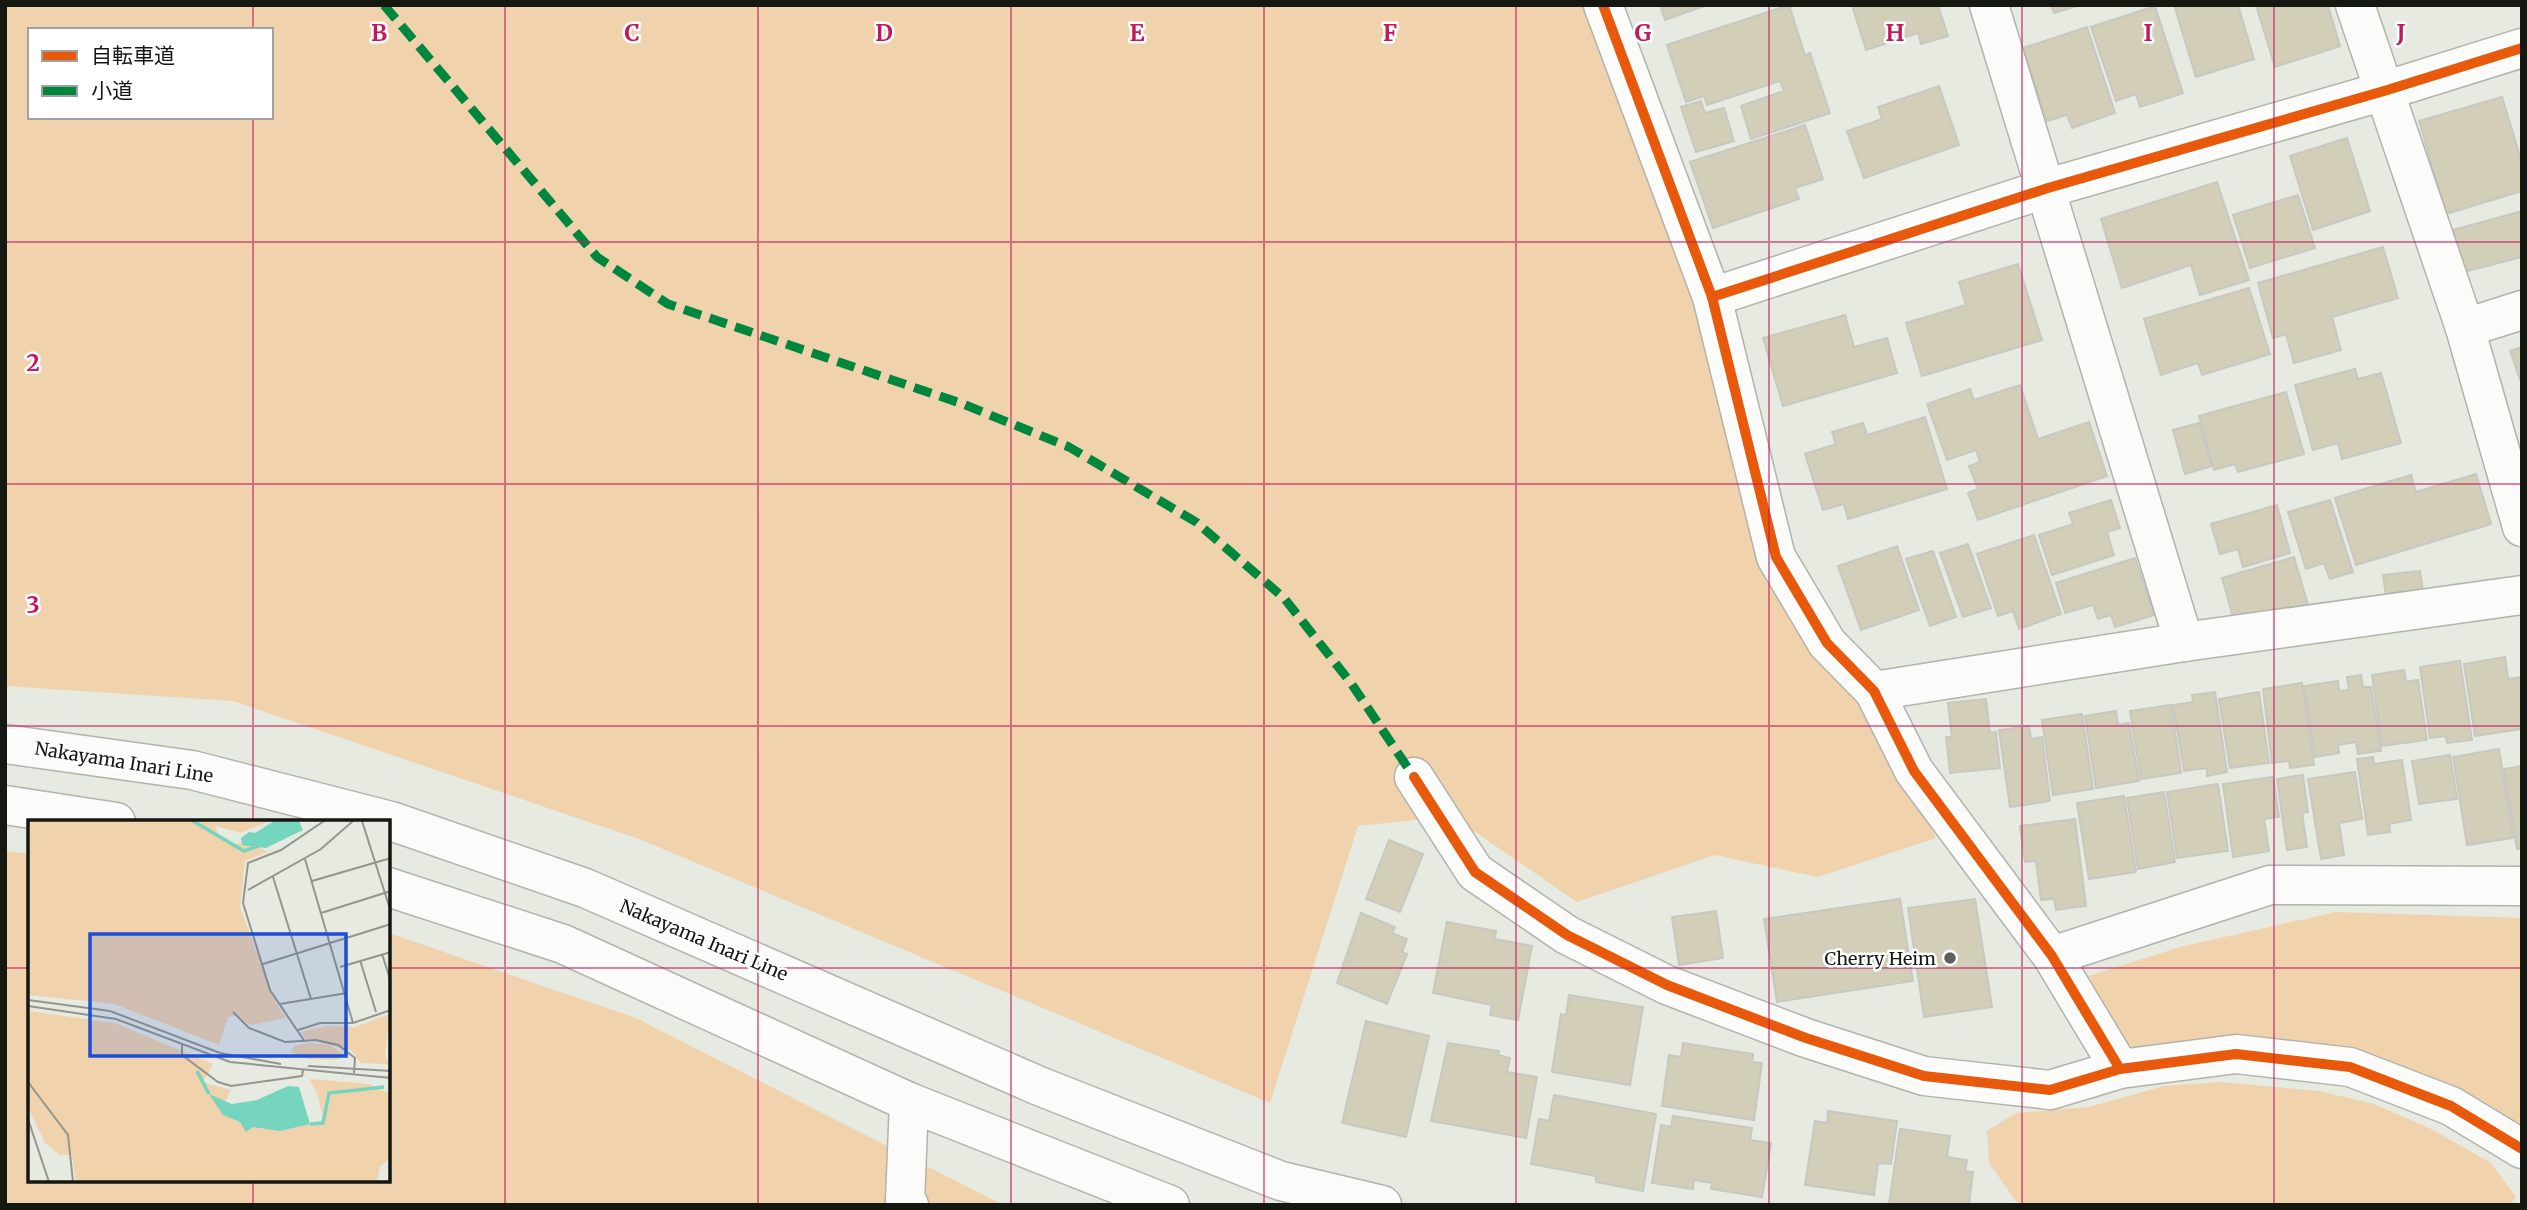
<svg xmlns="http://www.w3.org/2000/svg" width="2527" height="1210" font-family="Merriweather,'Noto Sans JP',serif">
	<rect width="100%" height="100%" fill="#e7eae1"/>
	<g fill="#f0d2ac" fill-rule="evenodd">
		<path d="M5 5H1589L1782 535 1936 838 1818 877 1715 855 1577 902 1452 816 1358 826 1270 1103 639 839 233 701 5 686ZM30 30H271V117H30Z"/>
		<path d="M5 851 30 854V1180H388L389 933 636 1018 1003 1205H5Z"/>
		<path d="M2336 912 2522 918V1124L2396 1073 2178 1057 2125 1045 2086 977 2180 947Z"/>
		<path d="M2220 1082 2319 1091 2374 1104 2431 1129 2491 1163 2516 1197 2510 1205H2024L2016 1201 1989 1163 1987 1131 2016 1113 2089 1107 2164 1086Z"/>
	</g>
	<g fill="#d2ceb7" stroke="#c7c8c1" stroke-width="2">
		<path d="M1660 5H1707L1665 20Z"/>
		<path d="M1789 5 1805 55 1810 53 1830 113 1751 139 1741 106 1784 91 1780 81 1707 105 1704 96 1686 102 1667 45Z"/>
		<path d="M1852 5H1938L1948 36 1921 44 1918 33 1866 50Z"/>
		<path d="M2051 5H2080L2054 13Z"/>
		<path d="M2174 5H2238L2254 59 2196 77Z"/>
		<path d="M2256 5H2328L2340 46 2275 67Z"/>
		<path d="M2155 6 2183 93 2140 107 2136 94 2116 101 2091 27Z"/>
		<path d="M2087 27 2115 113 2072 128 2067 115 2047 121 2023 48Z"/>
		<path d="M1939 86 1959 145 1864 178 1847 131 1882 119 1878 107Z"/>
		<path d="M2502 97 2522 163V191L2446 214 2419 121Z"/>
		<path d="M1701 101 1705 113 1724 108 1734 141 1696 152 1681 107Z"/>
		<path d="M1805 125 1823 179 1795 188 1799 199 1713 228 1690 162Z"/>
		<path d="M2347 138 2370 211 2313 230 2290 156Z"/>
		<path d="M2217 182 2249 280 2200 295 2191 265 2122 288 2101 219Z"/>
		<path d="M2298 195 2315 248 2250 268 2233 215Z"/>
		<path d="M2522 211V261L2521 257 2464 272 2453 230Z"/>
		<path d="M2383 247 2398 298 2332 317 2341 350 2294 363 2286 334 2273 338 2258 283Z"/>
		<path d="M2018 264 2042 340 1922 376 1906 323 1966 305 1959 282Z"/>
		<path d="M2249 288 2270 354 2202 375 2198 363 2161 375 2144 319Z"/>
		<path d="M1845 315 1854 347 1887 338 1897 373 1783 406 1763 338Z"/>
		<path d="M2522 347V385L2510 351Z"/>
		<path d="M2355 369 2358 379 2381 373 2401 443 2342 459 2338 443 2313 450 2295 385Z"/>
		<path d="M2020 385 2038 439 2089 422 2107 476 1978 520 1968 493 1978 489 1969 466 1980 462 1976 450 1947 460 1927 404 1970 389 1974 400Z"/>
		<path d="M2286 392 2304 454 2238 472 2235 464 2214 470 2199 416Z"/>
		<path d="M1925 417 1947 489 1848 519 1844 504 1823 510 1805 454 1836 444 1832 432 1863 423 1867 435Z"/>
		<path d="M2199 423 2212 466 2185 474 2173 430Z"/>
		<path d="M2476 474 2491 524 2356 565 2335 498 2411 475 2416 492Z"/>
		<path d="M2111 500 2120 528 2107 532 2114 555 2052 575 2039 535 2073 524 2069 513Z"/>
		<path d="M2330 500 2353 572 2330 579 2324 563 2306 569 2288 512Z"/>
		<path d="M2277 505 2290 553 2243 567 2238 549 2220 554 2211 524Z"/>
		<path d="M2034 535 2061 614 2019 629 2013 611 1998 616 1977 554Z"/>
		<path d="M1968 544 1991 608 1963 617 1940 553Z"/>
		<path d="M1897 546 1919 610 1861 630 1838 566Z"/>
		<path d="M1933 551 1956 617 1930 626 1906 559Z"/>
		<path d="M2294 557 2309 608 2233 617 2222 578Z"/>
		<path d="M2135 558 2154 615 2115 627 2111 615 2098 619 2093 605 2065 613 2056 583Z"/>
		<path d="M2420 571 2423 591 2386 596 2383 575Z"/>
		<path d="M2505 657 2508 679 2522 677V729L2475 736 2464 664Z"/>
		<path d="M2460 661 2472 740 2447 743 2446 736 2430 738 2420 667Z"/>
		<path d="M2404 670 2406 682 2418 680 2427 740 2382 746 2372 675Z"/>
		<path d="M2361 675 2363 687H2371L2381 751 2358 754 2356 742 2338 745 2339 753 2315 757 2304 686 2338 681 2339 691 2349 690 2347 677Z"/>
		<path d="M2302 683 2314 765 2290 768 2289 761 2272 763 2263 689Z"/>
		<path d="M2215 692 2227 772 2207 776V768L2184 771 2173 705 2193 702 2192 695Z"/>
		<path d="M2259 692 2269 763 2230 768 2219 699Z"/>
		<path d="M1986 699 1990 733 1996 732 2000 768 1950 773 1946 737H1952L1948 703Z"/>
		<path d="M2171 705 2181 773 2141 779 2130 711Z"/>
		<path d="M2116 711 2118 725 2129 723 2139 781 2096 788 2085 716Z"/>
		<path d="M2082 714 2093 789 2053 795 2042 720Z"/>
		<path d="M2029 726 2031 739 2042 737 2050 801 2010 807 1999 730Z"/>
		<path d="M2499 749 2513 838 2467 845 2453 757Z"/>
		<path d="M2450 755 2457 799 2419 804 2412 761Z"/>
		<path d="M2373 757 2374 764 2402 760 2411 820 2389 824 2390 832 2368 835 2357 759Z"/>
		<path d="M2522 766V848L2517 849 2504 769Z"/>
		<path d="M2355 772 2362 819 2339 823 2344 855 2321 859 2308 779Z"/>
		<path d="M2303 775 2308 812 2302 813 2307 847 2287 850 2277 779Z"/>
		<path d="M2273 777 2279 817 2264 819 2269 851 2233 857 2223 784Z"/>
		<path d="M2218 784 2228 851 2177 858 2167 792Z"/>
		<path d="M2164 792 2175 862 2138 869 2127 798Z"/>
		<path d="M2124 796 2136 872 2089 879 2077 803Z"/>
		<path d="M2075 819 2086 906 2056 910 2054 899 2041 900 2036 861 2025 862 2020 826Z"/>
		<path d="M1389 840 1423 854 1400 912 1366 899Z"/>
		<path d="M1900 899 1913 981 1777 1002 1764 919Z"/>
		<path d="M1975 899 1992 1007 1924 1017 1908 908Z"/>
		<path d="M1716 911 1723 958 1679 965 1672 917Z"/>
		<path d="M1361 913 1395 927 1392 933 1407 939 1402 952 1407 954 1387 1004 1337 983Z"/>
		<path d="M1447 922 1496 931 1495 939 1532 946 1518 1020 1490 1015 1492 1005 1433 993Z"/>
		<path d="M1569 995 1643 1007 1630 1085 1552 1072 1561 1014 1566 1015Z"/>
		<path d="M1366 1021 1429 1036 1406 1137 1342 1123Z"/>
		<path d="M1448 1043 1499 1051 1498 1055 1510 1058 1507 1072 1537 1077 1526 1138 1431 1121Z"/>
		<path d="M1683 1043 1753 1054 1752 1062 1762 1063 1754 1120 1662 1106 1669 1055 1681 1057Z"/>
		<path d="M1554 1095 1656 1114 1643 1191 1596 1182V1176L1531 1164 1539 1119 1549 1121Z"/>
		<path d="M1828 1111 1897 1121 1891 1164 1878 1163 1874 1195 1805 1185 1815 1121 1827 1123Z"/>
		<path d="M1673 1116 1752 1128 1750 1140 1771 1143 1762 1197 1711 1189 1712 1183 1694 1180 1693 1189 1652 1183 1661 1125 1671 1127Z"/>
		<path d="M1900 1129 1950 1136 1947 1157 1967 1160 1965 1171 1973 1172 1969 1205 1889 1204Z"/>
	</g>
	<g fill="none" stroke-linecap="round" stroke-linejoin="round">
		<g stroke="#b1b3ac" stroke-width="41">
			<g id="street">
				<path d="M1603 5 1712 297 1776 557 1827 643 1874 691 1914 771 2052 956 2120 1069"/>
				<path d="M1989 5 2184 642"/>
				<path d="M2355 5 2465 328 2522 527"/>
				<path d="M1712 297 2048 188 2384 91 2522 48"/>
				<path d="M2465 328 2522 310"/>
				<path d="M1874 691 2184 642 2522 595"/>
				<path d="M1414 777 1475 872 1567 935 1667 985 1806 1038 1924 1076 2050 1090 2120 1069 2236 1054 2350 1067 2451 1106 2522 1149"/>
				<path d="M2052 956 2270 885 2522 886"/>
				<path d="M909 1102 905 1201 909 1205"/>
			</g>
		</g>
		<g stroke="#b1b3ac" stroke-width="41">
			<g id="secondary">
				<path d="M5 744 192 770 391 821 585 888 1039 1086 1281 1181 1382 1205"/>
				<path d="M5 805 116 822"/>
				<path d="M388 887 563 944 909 1102 1170 1205"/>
			</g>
		</g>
		<use href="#street" stroke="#fbfcfa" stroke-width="38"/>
		<use href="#secondary" stroke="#fbfcfa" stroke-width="38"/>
		<path stroke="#00873e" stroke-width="9" stroke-dasharray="18 9" stroke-linecap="butt" d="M384 5 597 257 668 304 963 404 1069 447 1196 522 1284 598 1351 683 1414 777"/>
		<g stroke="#fff" stroke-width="15">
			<g id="cycleway">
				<path d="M1603 5 1712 297 1776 557 1827 643 1874 691 1914 771 2052 956 2120 1069"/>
				<path d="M1712 297 2048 188 2384 91 2522 48"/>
				<path d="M1414 777 1475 872 1567 935 1667 985 1806 1038 1924 1076 2050 1090 2120 1069 2236 1054 2350 1067 2451 1106 2522 1149"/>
			</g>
		</g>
		<use href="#cycleway" stroke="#e8590c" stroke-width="10"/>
	</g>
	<path fill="none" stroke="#c2185b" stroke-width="2" stroke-opacity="0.55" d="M253 5V30M505 5V1205M758 5V1205M1011 5V1205M1264 5V1205M1516 5V1205M1769 5V1205M2022 5V1205M2274 5V1205M253 117V822M5 242H2522M5 484H2522M5 726H2522M5 968H30M388 968H2522M253 1180V1205"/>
	<circle fill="#5e615a" stroke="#fff" stroke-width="2.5" cx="1950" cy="958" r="7"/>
	<g text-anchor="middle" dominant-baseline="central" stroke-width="5" stroke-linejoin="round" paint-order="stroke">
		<g font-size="18" fill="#151711" stroke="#fff">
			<text transform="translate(124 762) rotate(9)">Nakayama Inari Line</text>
			<text transform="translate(704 940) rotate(23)">Nakayama Inari Line</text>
		</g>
		<g font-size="18" fill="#151711" stroke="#fff" text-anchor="end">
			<text x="1936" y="958">Cherry Heim</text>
		</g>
	</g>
	<g transform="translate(28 820)">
		<rect width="362" height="362" fill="#e7eae1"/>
		<path d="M0 1H241L213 13 188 6 190 16 204 24 221 22 240 32 217 41 212 87 246 179 258 198 222 205 209 196 200 197 191 225 86 184 0 175ZM0 191 87 203 185 244 175 262 203 270 198 281 185 278 196 295 225 307 252 311 295 300 290 275 281 259 342 264 362 274V338L352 347 349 362H48L44 335H32L17 323 0 287ZM362 194 357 236 361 244 333 243 323 230 277 219 273 212 299 206 327 207ZM281 223 302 225 317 235 308 240 280 239 263 231 266 226Z" fill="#f0d2ac"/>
		<path d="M246 1H271L275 10 238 28 214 25 213 18 221 12 227 13ZM260 266 271 267 282 304 252 311 225 307 218 312 212 302 195 295 181 274 204 284 229 280Z" fill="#76d5be"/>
		<path fill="none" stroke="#76d5be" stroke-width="3.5" d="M165 1 216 31 233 25M169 251 181 274M282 304 295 303 301 273 356 267"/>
		<path fill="none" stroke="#93968e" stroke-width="2" d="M334 1 363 92M277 39 325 203M245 57 283 179M284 61 363 38M220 70 293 29 325 1M293 93 363 71M354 134 363 162M332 140 348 192M235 144 363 104M312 147 363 132M0 180 82 191 192 233 253 244M252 184 319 173M0 186 88 199 202 242 363 258M205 192 221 208 257 222 288 220 310 225 327 238 326 253M270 210 292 203H325L363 190M277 222 242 170 215 83 220 43 253 30 296 1M154 225V235L190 262 203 266 274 256 275 250M280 246 363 251M0 262 40 315 45 362M0 299 21 362"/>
		<path fill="#1d4ed8" fill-opacity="0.15" stroke="#1d4ed8" stroke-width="3.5" d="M62 114H318V236H62Z"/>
		<rect width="362" height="362" fill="none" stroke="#151711" stroke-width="3.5"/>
	</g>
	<g font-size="23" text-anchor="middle" font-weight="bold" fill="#c2185b" stroke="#fff" stroke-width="5" stroke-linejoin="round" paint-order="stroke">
		<text x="379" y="41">B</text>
		<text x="632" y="41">C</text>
		<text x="884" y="41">D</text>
		<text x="1137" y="41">E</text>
		<text x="1390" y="41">F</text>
		<text x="1643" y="41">G</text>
		<text x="1895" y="41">H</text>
		<text x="2148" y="41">I</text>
		<text x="2401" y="41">J</text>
		<text x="33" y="371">2</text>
		<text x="33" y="613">3</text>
	</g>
	<rect width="2527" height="1210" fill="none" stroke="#151711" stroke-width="14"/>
	<rect x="28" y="28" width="245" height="91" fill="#ffffff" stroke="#a1a2a0" stroke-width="2"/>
	<rect x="42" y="51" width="35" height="10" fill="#e8590c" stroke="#a1a2a0" stroke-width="2"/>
	<text x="91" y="63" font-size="21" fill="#151711">自転車道</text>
	<rect x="42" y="86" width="35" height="10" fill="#00873e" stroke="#a1a2a0" stroke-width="2"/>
	<text x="91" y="98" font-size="21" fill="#151711">小道</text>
</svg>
